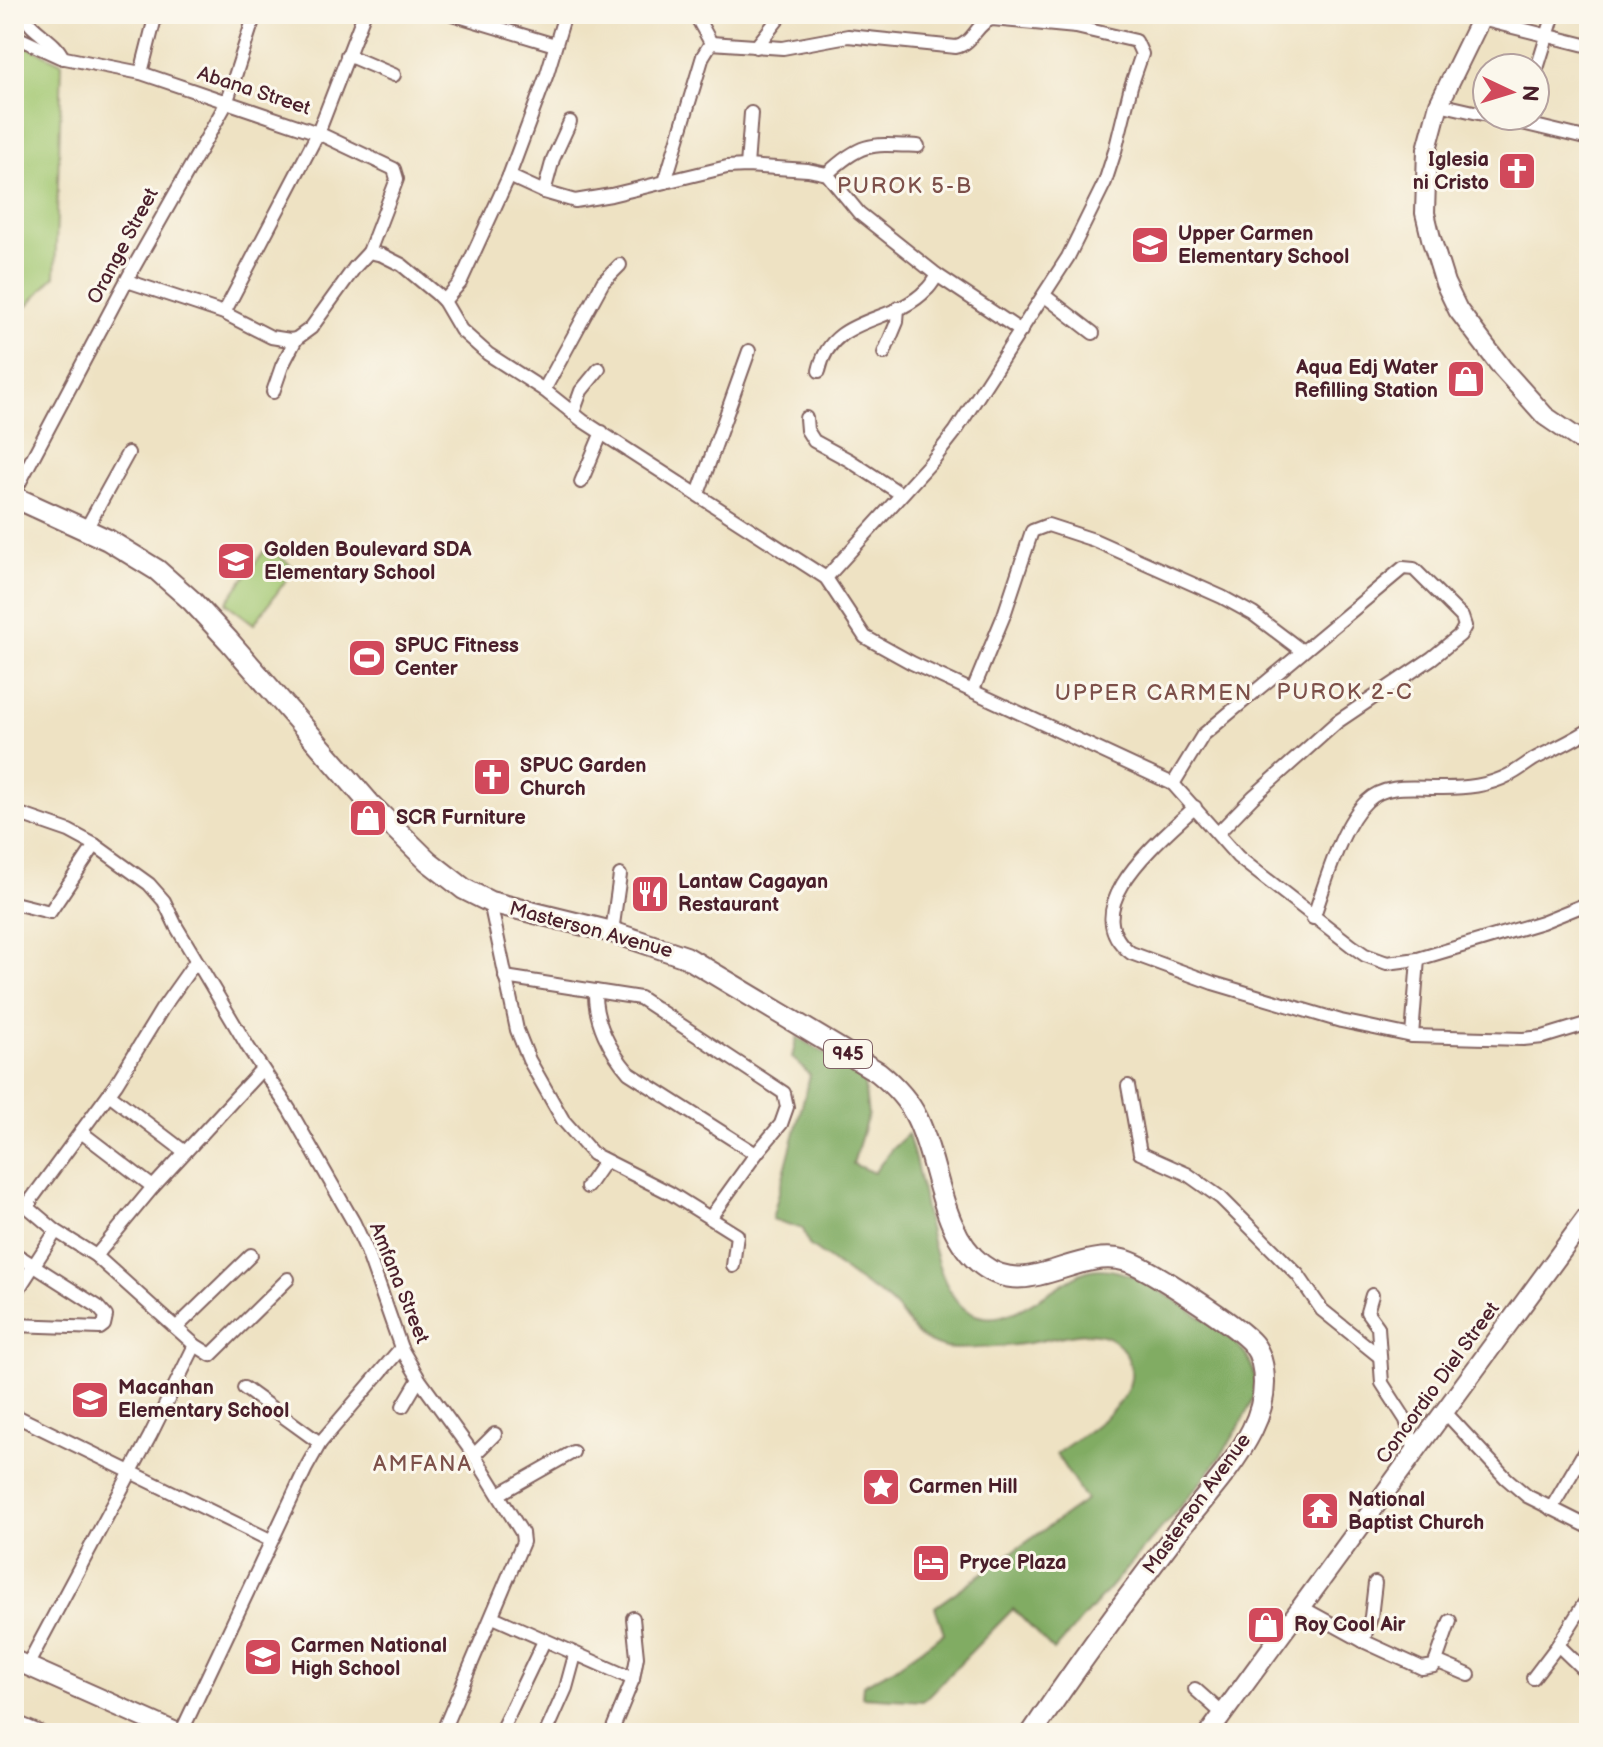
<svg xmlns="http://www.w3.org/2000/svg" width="1603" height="1747" font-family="'Balsamiq Sans',sans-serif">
	<rect width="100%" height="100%" fill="#fbf7ec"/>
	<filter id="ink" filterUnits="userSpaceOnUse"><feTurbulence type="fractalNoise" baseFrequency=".0125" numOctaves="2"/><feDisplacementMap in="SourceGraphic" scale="16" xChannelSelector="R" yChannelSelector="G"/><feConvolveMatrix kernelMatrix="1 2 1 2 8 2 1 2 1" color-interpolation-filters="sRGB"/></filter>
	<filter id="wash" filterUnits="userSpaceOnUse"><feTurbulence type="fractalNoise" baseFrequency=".006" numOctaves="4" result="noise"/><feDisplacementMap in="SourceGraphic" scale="32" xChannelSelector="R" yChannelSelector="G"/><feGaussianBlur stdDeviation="1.8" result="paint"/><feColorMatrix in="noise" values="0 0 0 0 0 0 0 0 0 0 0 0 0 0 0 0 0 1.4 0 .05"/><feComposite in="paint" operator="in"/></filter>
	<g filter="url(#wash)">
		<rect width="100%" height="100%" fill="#eee2c3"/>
		<g fill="#a2c771" stroke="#76734e" stroke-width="2">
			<path d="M14 40 62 63 55 276 14 320Z"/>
			<path d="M267 547 295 568 254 624 226 603Z"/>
		</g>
		<path fill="#81ac63" stroke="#666647" stroke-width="2" d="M797 1037 863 1076 868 1115 853 1164 874 1173 891 1150 908 1134C912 1149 917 1165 920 1181 927 1216 936 1295 971 1313 1009 1333 1054 1282 1087 1271 1118 1261 1163 1292 1187 1308 1215 1327 1262 1351 1255 1393 1254 1400 1248 1409 1245 1415 1224 1459 1190 1495 1158 1532 1124 1572 1089 1611 1054 1651L1013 1609 923 1701 862 1697 863 1685 893 1669 944 1633 935 1607 1086 1500 1056 1454C1082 1434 1144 1401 1129 1361 1113 1320 1072 1335 1039 1341 1022 1345 956 1352 942 1347 912 1338 912 1324 893 1305 886 1298 876 1292 868 1287 848 1273 828 1259 809 1245L803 1229 772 1219 810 1075 792 1057Z"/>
	</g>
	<g filter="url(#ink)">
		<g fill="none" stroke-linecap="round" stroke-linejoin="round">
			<g stroke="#836360" stroke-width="16">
				<g id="street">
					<path d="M23 14C32 33 55 39 63 58"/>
					<path d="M452 14 555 45"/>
					<path d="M1481 19 1589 46"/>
					<path d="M14 36 60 57 141 73 318 133 394 169 397 179 369 252"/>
					<path d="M711 43 783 48 848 36 956 47C974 43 976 23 992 19L1076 27 1136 41 1142 54 1131 86 1115 151 1105 182 1068 257 955 432 933 460 826 578"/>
					<path d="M756 47 782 14"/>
					<path d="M347 55 394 75"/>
					<path d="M141 73 156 14"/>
					<path d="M1535 75 1554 14"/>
					<path d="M1439 104 1487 115"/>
					<path d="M1493 116 1589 139"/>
					<path d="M747 166 751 113"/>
					<path d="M827 174C862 141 872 144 918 146"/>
					<path d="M509 176 544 192 575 201 611 195 727 167 747 166 808 170 827 174 859 213 937 275 1021 331"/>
					<path d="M665 182 703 56 711 43 695 14"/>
					<path d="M544 192 553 159 570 122"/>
					<path d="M127 281 224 313 271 337 290 340 296 339 311 328 355 267 369 252 382 255 402 265 437 294 444 301 461 330 488 354 544 390 583 421 826 578 865 637 912 663 1173 784 1238 857 1352 946 1365 955 1387 963 1418 959 1542 922 1589 903"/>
					<path d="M1045 296 1093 333"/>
					<path d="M444 301 460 283 509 176 547 74 565 14"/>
					<path d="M224 313 318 133 364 14"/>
					<path d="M884 353 897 322 898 308"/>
					<path d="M819 371C831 314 893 325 926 290 931 286 934 280 937 275"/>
					<path d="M544 390 603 282 620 265"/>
					<path d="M273 392 282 366 296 339"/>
					<path d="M573 413 581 391 599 369"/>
					<path d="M806 418 807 430 814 441 849 460 901 494"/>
					<path d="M581 482 602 432"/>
					<path d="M14 493 131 272 226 104 255 14"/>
					<path d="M698 494 749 351"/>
					<path d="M86 529 128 453"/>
					<path d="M973 690 1004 615 1032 531 1048 525 1094 540 1222 597 1253 614 1302 651"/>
					<path d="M1173 784 1203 735 1403 568 1414 569 1462 617 1465 626 1460 635 1432 658 1337 722 1253 797 1218 833"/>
					<path d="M1195 807C1163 838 1072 908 1131 953L1213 983 1341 1021 1412 1036 1523 1039 1543 1037 1589 1023"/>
					<path d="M14 812 69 831 95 845 149 884 164 901 176 926 248 1047 289 1109 354 1223 367 1251 401 1348 419 1379 474 1455 522 1533 523 1542 442 1733"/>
					<path d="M490 902 517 1030 529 1060 563 1120 593 1154 670 1193 737 1235 733 1266"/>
					<path d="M14 903 50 912 95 845"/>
					<path d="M1313 918C1326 883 1340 826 1367 801 1387 782 1418 789 1443 788 1466 788 1488 786 1509 775 1520 770 1529 761 1540 756 1557 748 1573 740 1589 730"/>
					<path d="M612 932 620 875"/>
					<path d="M196 961 162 1009 116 1084 30 1201V1209L56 1231 96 1256 195 1345 211 1355 288 1279"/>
					<path d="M505 977 640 998 784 1093 787 1107 781 1124 756 1154 710 1218"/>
					<path d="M595 991C594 1021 610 1051 629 1073L756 1154"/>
					<path d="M1412 1036 1418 959"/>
					<path d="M1128 1086 1140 1153 1187 1174 1221 1198 1298 1275 1322 1310 1379 1356"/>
					<path d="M109 1094 185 1152"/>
					<path d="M81 1132 153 1187"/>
					<path d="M587 1187 605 1161"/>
					<path d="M14 1253 97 1306 106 1316 104 1325 100 1328 14 1325"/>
					<path d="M96 1256 153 1187 262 1069"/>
					<path d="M1372 1295 1367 1312 1378 1327 1382 1383 1406 1420 1415 1451"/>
					<path d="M14 1296 56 1231"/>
					<path d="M176 1328 251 1255"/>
					<path d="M244 1388 320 1443"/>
					<path d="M403 1406 419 1379"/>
					<path d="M1444 1411 1506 1478 1527 1496 1589 1527"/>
					<path d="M14 1415 270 1540"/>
					<path d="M474 1455 495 1434"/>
					<path d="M499 1494 573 1452"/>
					<path d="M1551 1509 1589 1444"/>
					<path d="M1301 1607 1363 1641 1422 1668 1434 1666 1436 1661 1450 1621"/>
					<path d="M493 1617 633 1679"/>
					<path d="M1363 1641 1371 1617 1375 1583"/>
					<path d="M1558 1645 1589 1675"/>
					<path d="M1436 1661 1469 1675"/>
					<path d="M27 1666 150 1436 195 1345"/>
					<path d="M1533 1678 1558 1645 1589 1596"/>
					<path d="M1195 1689 1223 1714"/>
					<path d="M14 1721 42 1733"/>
					<path d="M181 1733 306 1468 320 1443 401 1348"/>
					<path d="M500 1733 544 1641"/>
					<path d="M546 1733 566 1688 575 1655"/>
					<path d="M611 1733 633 1679 637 1657 633 1618"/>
				</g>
			</g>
			<g stroke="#836360" stroke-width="22">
				<g id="secondary">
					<path d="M1483 14 1439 104 1427 149 1425 213 1431 238 1445 283 1458 310 1502 368 1545 416 1589 446"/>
					<path d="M14 1660 178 1733"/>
					<path d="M1209 1733 1589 1214"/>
				</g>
			</g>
			<g stroke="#836360" stroke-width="24">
				<path id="primary" d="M14 497 108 540 157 570 192 601 229 641 371 805 428 861 464 889 490 902 612 932 686 957 878 1072C894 1085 908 1099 917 1118 939 1162 940 1233 982 1265 1029 1301 1076 1246 1127 1261 1149 1268 1238 1326 1253 1344 1262 1355 1264 1369 1264 1383 1264 1399 1259 1416 1252 1430 1233 1468 1203 1499 1177 1532 1127 1598 1078 1664 1032 1733"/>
			</g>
			<use href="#street" stroke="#fff" stroke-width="12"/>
			<use href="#secondary" stroke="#fff" stroke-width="18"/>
			<use href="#primary" stroke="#fff" stroke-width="20"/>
		</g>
	</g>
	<defs>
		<g id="church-square" transform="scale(2)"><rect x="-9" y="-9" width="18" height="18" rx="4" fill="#d1495b" stroke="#fbf7ec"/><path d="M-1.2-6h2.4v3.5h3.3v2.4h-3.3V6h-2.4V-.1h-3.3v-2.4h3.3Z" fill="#fff"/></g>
		<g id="school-square" transform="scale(2)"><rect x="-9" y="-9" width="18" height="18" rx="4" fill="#d1495b" stroke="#fbf7ec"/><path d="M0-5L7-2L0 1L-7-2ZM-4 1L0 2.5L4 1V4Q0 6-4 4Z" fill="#fff"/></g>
		<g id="shop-square" transform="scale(2)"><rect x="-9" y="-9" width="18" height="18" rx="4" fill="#d1495b" stroke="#fbf7ec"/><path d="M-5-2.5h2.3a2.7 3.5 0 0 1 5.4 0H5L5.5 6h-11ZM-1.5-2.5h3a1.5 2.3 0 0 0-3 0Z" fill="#fff"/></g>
		<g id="stadium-square" transform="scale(2)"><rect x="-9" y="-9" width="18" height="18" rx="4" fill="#d1495b" stroke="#fbf7ec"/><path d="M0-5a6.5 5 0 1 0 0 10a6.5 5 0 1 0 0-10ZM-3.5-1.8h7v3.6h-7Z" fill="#fff"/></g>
		<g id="restaurant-square" transform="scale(2)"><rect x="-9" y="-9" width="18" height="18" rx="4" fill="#d1495b" stroke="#fbf7ec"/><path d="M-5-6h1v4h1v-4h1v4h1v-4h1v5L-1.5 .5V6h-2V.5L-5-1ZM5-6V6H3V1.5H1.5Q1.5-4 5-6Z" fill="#fff"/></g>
		<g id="sight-square" transform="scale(2)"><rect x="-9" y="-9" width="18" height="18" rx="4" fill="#d1495b" stroke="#fbf7ec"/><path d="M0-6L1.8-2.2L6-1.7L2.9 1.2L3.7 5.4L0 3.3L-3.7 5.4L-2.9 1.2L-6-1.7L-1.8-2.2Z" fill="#fff"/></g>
		<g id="temple-square" transform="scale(2)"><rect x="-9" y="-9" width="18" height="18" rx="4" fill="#d1495b" stroke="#fbf7ec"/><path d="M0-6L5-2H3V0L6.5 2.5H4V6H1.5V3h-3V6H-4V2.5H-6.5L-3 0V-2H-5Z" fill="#fff"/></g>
		<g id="hotel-square" transform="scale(2)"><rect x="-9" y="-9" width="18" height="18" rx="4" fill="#d1495b" stroke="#fbf7ec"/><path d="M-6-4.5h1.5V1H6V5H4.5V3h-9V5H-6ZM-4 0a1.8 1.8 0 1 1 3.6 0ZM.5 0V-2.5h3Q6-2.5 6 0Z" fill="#fff"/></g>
	</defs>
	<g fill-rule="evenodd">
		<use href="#church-square" x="1517" y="171"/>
		<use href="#school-square" x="1150" y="245"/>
		<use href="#shop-square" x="1466" y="379"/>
		<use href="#school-square" x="236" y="561"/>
		<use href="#stadium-square" x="367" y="658"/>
		<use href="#church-square" x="492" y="777"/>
		<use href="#shop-square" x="368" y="818"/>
		<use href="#restaurant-square" x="650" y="894"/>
		<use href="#school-square" x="90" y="1400"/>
		<use href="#sight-square" x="881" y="1487"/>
		<use href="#temple-square" x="1320" y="1511"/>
		<use href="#hotel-square" x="931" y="1563"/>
		<use href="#shop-square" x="1266" y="1625"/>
		<use href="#school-square" x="263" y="1657"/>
	</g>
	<g text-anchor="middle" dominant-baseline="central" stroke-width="6" stroke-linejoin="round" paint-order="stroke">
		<rect fill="#fbf7ec" stroke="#7f6065" stroke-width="2" x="824" y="1040" width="48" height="28" rx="6"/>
		<g font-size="18" font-weight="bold" fill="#4a1f2b">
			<text x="848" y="1054">945</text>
		</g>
		<g font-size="20" fill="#4a1f2b" stroke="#fbf7ec">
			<text transform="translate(254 91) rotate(18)">Abana Street</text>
			<text transform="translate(123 246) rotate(-62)">Orange Street</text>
			<text transform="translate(591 930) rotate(15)">Masterson Avenue</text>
			<text transform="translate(399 1283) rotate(68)">Amfana Street</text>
			<text transform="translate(1438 1383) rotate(-54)">Concordio Diel Street</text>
			<text transform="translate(1197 1504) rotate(-54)">Masterson Avenue</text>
		</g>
		<g font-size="20" font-weight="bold" fill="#4a1f2b" stroke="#fbf7ec" text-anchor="start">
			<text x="1489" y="160" text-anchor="end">Iglesia<tspan x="1489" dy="23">ni Cristo</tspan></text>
			<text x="1178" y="234">Upper Carmen<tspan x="1178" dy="23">Elementary School</tspan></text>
			<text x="1438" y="368" text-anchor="end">Aqua Edj Water<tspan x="1438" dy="23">Refilling Station</tspan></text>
			<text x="264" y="550">Golden Boulevard SDA<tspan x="264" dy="23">Elementary School</tspan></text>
			<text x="395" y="646">SPUC Fitness<tspan x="395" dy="23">Center</tspan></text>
			<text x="520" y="766">SPUC Garden<tspan x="520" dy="23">Church</tspan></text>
			<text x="396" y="818">SCR Furniture</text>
			<text x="678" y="882">Lantaw Cagayan<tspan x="678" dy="23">Restaurant</tspan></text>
			<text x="118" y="1388">Macanhan<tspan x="118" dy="23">Elementary School</tspan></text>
			<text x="909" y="1487">Carmen Hill</text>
			<text x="1348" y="1500">National<tspan x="1348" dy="23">Baptist Church</tspan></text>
			<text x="959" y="1563">Pryce Plaza</text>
			<text x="1294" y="1625">Roy Cool Air</text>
			<text x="291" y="1646">Carmen National<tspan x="291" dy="23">High School</tspan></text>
		</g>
		<g font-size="22" letter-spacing="2" fill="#7d504a" stroke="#fbf7ec">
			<text x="905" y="186">PUROK 5-B</text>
			<text x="1345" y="692">PUROK 2-C</text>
			<text x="1154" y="693">UPPER CARMEN</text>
			<text x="423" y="1464">AMFANA</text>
		</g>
	</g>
	<rect width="1603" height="1747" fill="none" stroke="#fbf7ec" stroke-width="48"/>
	<g transform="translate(1511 92) rotate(94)"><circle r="38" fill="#fbf7ec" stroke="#b4a19f" stroke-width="2"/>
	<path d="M0-6L14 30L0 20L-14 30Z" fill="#d1495b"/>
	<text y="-12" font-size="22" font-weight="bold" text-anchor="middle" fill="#4a1f2b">N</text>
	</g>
</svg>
